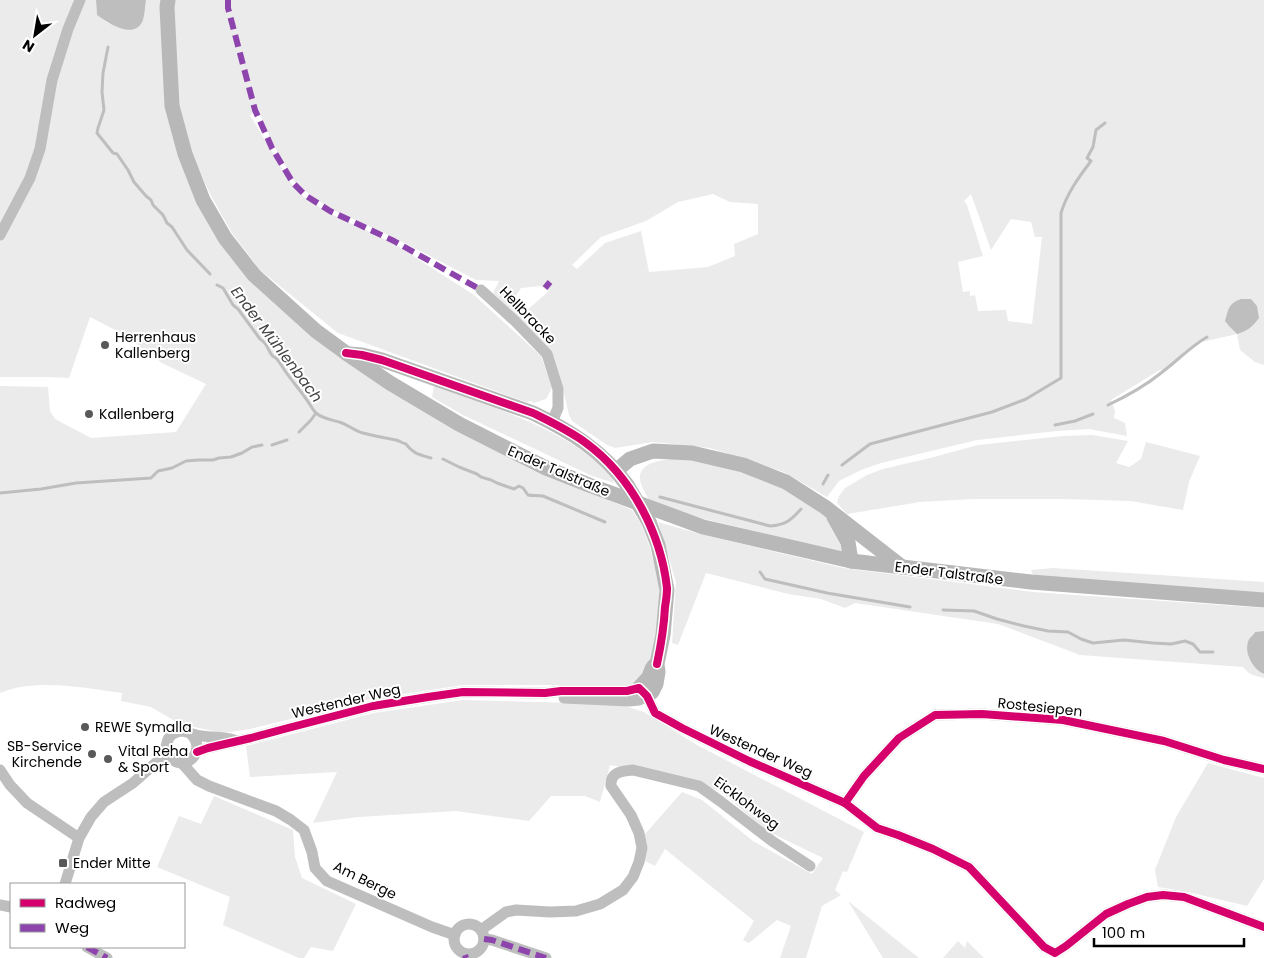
<svg xmlns="http://www.w3.org/2000/svg" width="1264" height="958" font-family="Poppins,sans-serif">
	<rect width="100%" height="100%" fill="#fff"/>
	<g fill="#ebebeb" fill-rule="evenodd">
		<path d="M0 0H96L97 15 108 23 121 28 144 18 146 0H162L165 108 178 157 196 203 219 242 310 335 586 491 632 510 641 524 650 547 659 585V633L652 661 634 685H463L371 699 250 729 223 733 180 724 151 707 121 701 122 693C84 688 36 678 0 693V386L48 387 50 411 55 419 91 438 176 432 206 384 162 363 123 334 90 317 69 378 47 377H0Z"/>
		<path d="M174 0H1264V365L1255 362 1240 350 1237 334 1197 343 1171 367 1158 371 1111 400 1115 411 1114 418 1125 423 1127 436 1089 429 1057 431 977 440 881 463 861 470 839 481 827 497 784 472 710 448 653 442 615 448 607 445 572 421 569 415 563 389 518 317 493 293 499 281 476 280 395 238 331 209 308 193 295 182 274 146 258 110 250 115 292 185 304 197 329 213 393 243 474 295 541 356 552 388 546 399 534 403 531 401 526 402 338 333 260 270 232 233 211 196 191 152 178 105ZM713 194 730 202 758 204V234L734 244 735 256 708 267 649 272 641 231 605 243 577 269 572 265 601 237 646 221 678 202ZM971 194 991 250 1011 219 1031 222 1035 237H1042L1032 324 1008 321 1006 310 978 311 975 295 970 296V291L963 292 958 262 983 256 967 205 964 201ZM540 286 549 291 526 311 512 301 521 288Z"/>
		<path d="M434 386C490 407 552 424 598 463 606 470 611 472 614 483L592 476 463 415 432 397Z"/>
		<path d="M1092 435 1128 441 1116 463 1129 467 1141 459 1146 442 1200 456 1189 482 1183 510 1130 501 1063 499H973L920 502 847 514 837 503 839 496 845 488 867 475 883 469 930 458 978 445 1063 436Z"/>
		<path d="M679 458 706 461 778 484 816 508 828 519 847 553 704 519 650 502C647 496 643 490 641 484 634 461 664 460 679 458Z"/>
		<path d="M658 522 700 534 843 568 1033 592 1264 608V631L1255 632 1251 636 1262 674H1264V678C1255 676 1249 675 1243 667L1080 655 998 624 855 603 845 608 821 599 788 594 706 573 678 645 672 643 676 582Z"/>
		<path d="M1053 568 1264 582V593L1033 576 1031 570Z"/>
		<path d="M463 700 618 704 644 712 697 745 864 832 847 872 843 871 835 890 841 895 822 906 806 958H780L791 926 777 920 749 943 743 940 754 921 665 849 655 866 643 860 646 843 645 834 682 792 702 800 753 841 812 874 823 858 767 831 721 792 685 778 610 765 600 802 585 796H551L529 821 456 811 358 817 313 823 337 772 250 777 246 746 374 713Z"/>
		<path d="M1208 763 1264 778V879L1247 906 1188 892 1158 887 1155 870 1176 817Z"/>
		<path d="M214 796 293 830 295 857 302 878 356 904 333 951 311 947 304 958H299L223 925 230 897 157 867 179 816 201 824Z"/>
		<path d="M848 901 919 958H883Z"/>
		<path d="M958 941 965 948 967 941 984 958H943Z"/>
	</g>
	<g fill="#bebebe">
		<path d="M96 0H146C145 6 145 14 143 20 135 41 108 23 97 15Z"/>
		<path d="M1241 299H1251L1257 306 1259 318C1253 326 1248 331 1237 334L1229 326 1225 321C1229 308 1228 304 1241 299Z"/>
		<path d="M1264 631V674C1254 670 1244 654 1248 642 1249 638 1253 635 1255 632Z"/>
	</g>
	<g fill="none" stroke-linecap="round" stroke-linejoin="round">
		<g stroke="#bebebe" stroke-width="3">
			<path d="M108 47 103 73 102 92 104 110 98 128 97 133 113 153 117 154 128 170 134 182 146 196 151 200 153 205 163 215 167 223 172 227 187 250 210 274"/>
			<path d="M217 285 223 288 233 305 238 309 260 339C266 342 268 349 271 354 275 359 272 355 277 359 281 364 284 370 288 375 293 382 299 389 304 396 308 401 311 407 315 412 321 419 334 420 342 423 350 426 355 431 363 433 374 436 385 438 396 440 400 441 402 443 406 444 413 454 421 455 431 458"/>
			<path d="M1108 405C1127 396 1145 386 1161 373 1177 361 1190 347 1207 337"/>
			<path d="M1055 425 1075 421 1093 414"/>
			<path d="M299 432 311 420 316 413"/>
			<path d="M272 445 287 440"/>
			<path d="M443 459 459 467 477 474 481 477 491 480 497 483 514 489 519 486 523 488 528 495C533 496 537 495 543 496L605 522"/>
			<path d="M842 465 870 444 992 412 1026 399 1061 378V213C1067 193 1079 177 1091 161L1087 158 1093 147 1096 130 1105 123"/>
			<path d="M823 484 828 475"/>
			<path d="M0 493 41 489 76 483 151 478 158 471 172 468 186 461 198 460H213L219 458 231 457 242 453 252 447 262 445"/>
			<path d="M660 497 770 526C786 525 791 520 801 509"/>
			<path d="M760 572 765 579 827 593 910 607"/>
			<path d="M943 610 974 611 997 619 1024 626 1048 631 1068 632 1081 639 1093 643 1124 640 1153 643 1171 644 1185 641 1193 644 1200 652H1213"/>
		</g>
		<g stroke="#bebebe" stroke-width="11">
			<path d="M0 235 30 178 40 149 52 80 68 29 80 0"/>
			<path d="M481 290 515 321 547 354 558 389V408L552 422"/>
			<path d="M564 698 629 701 639 700 647 696"/>
			<path d="M190 733C209 751 184 774 170 757 166 753 165 748 167 743 168 736 174 732 181 731 186 731 191 734 196 735 208 738 221 736 234 740"/>
			<path d="M197 752 208 748 251 738 288 728 373 706 428 697 463 692 545 693 561 691H627L639 688 647 696 655 713 682 728 749 761 845 803 877 828 898 835 933 849 969 867 1044 947 1055 953 1066 946 1106 914 1128 904 1147 897 1163 895 1184 897 1264 927"/>
			<path d="M182 763 197 780 209 786 276 811 291 820 304 830 312 852 315 868 327 881 432 927 455 935"/>
			<path d="M0 770 10 785 27 803 79 838"/>
			<path d="M845 803 864 776 899 738 935 715 982 714 1063 720 1164 741 1224 760 1264 769"/>
			<path d="M65 884 79 838 91 817 104 802 133 783 167 753"/>
			<path d="M0 905 11 907"/>
			<circle cx="469" cy="939" r="15"/>
			<path d="M481 930 506 912 516 910 550 912 576 911 600 904 623 890 633 877 639 862 642 848 639 833 631 815 611 786C610 772 622 771 633 770L699 786 720 801 772 841 810 866"/>
			<path d="M484 939 492 940 546 958"/>
			<path d="M87 947 107 958"/>
		</g>
		<g stroke="#b8b8b8" stroke-width="15">
			<path d="M168 0 167 7 172 106 185 154 203 200 225 238 254 275 316 331 346 353 390 383 459 424 546 468 589 485 703 527 851 561 1031 582 1264 600"/>
			<path d="M349 354 362 355 382 360 533 413C570 431 603 451 627 485"/>
			<path d="M617 470 630 459 653 451 692 453 743 465 786 482 825 507 902 567"/>
			<path d="M834 517 848 542 851 561"/>
			<path d="M639 688 649 677 652 669 654 666"/>
			<path d="M647 696 652 692 656 684 658 672 657 664 663 635 667 590 658 545 649 522"/>
		</g>
		<path stroke="#b8b8b8" stroke-width="15" d="M627 485 649 522"/>
		<g stroke="#8e44ad" stroke-width="6" stroke-dasharray="12 6" stroke-linecap="butt">
			<path d="M228 0V8L255 110 272 148 293 183 305 195 330 211 394 241 481 290"/>
			<path d="M545 288 550 282"/>
			<path d="M484 939 492 940 546 958"/>
			<path d="M87 947 107 958"/>
			<path d="M465 955 466 958"/>
		</g>
		<g stroke="#fff" stroke-width="11">
			<g id="cycleway">
				<path d="M346 353 362 355 382 360 533 413C551 422 570 431 586 443 631 476 661 533 667 588 667 594 666 601 665 607 664 627 661 645 657 664"/>
				<path d="M197 752 208 748 251 738 288 728 373 706 428 697 463 692 545 693 561 691H627L639 688 647 696 655 713 682 728 749 761 845 803 877 828 898 835 933 849 969 867 1044 947 1055 953 1066 946 1106 914 1128 904 1147 897 1163 895 1184 897 1264 927"/>
				<path d="M845 803 864 776 899 738 935 715 982 714 1063 720 1164 741 1224 760 1264 769"/>
			</g>
		</g>
		<use href="#cycleway" stroke="#d6006c" stroke-width="8"/>
	</g>
	<g fill="#595959" stroke="#fff" stroke-width="2">
		<circle cx="105" cy="345" r="5"/>
		<circle cx="89" cy="414" r="5"/>
		<circle cx="85" cy="727" r="5"/>
		<circle cx="92" cy="754" r="5"/>
		<circle cx="108" cy="759" r="5"/>
		<rect x="58" y="858" width="10" height="10" rx="2.5"/>
	</g>
	<g text-anchor="middle" dominant-baseline="central" stroke-width="4" stroke-linejoin="round" paint-order="stroke">
		<g font-size="14" fill="#000" stroke="#fff">
			<text transform="translate(528 315) rotate(46)">Hellbracke</text>
			<text transform="translate(559 471) rotate(23)">Ender Talstraße</text>
			<text transform="translate(949 573) rotate(7)">Ender Talstraße</text>
			<text transform="translate(346 701) rotate(-13)">Westender Weg</text>
			<text transform="translate(1040 707) rotate(6)">Rostesiepen</text>
			<text transform="translate(761 751) rotate(24)">Westender Weg</text>
			<text transform="translate(747 803) rotate(37)">Eicklohweg</text>
			<text transform="translate(365 880) rotate(26)">Am Berge</text>
		</g>
		<g font-size="14" fill="#000" stroke="#fff" text-anchor="start">
			<text x="115" y="337">Herrenhaus<tspan x="115" dy="16">Kallenberg</tspan></text>
			<text x="99" y="414">Kallenberg</text>
			<text x="95" y="727">REWE Symalla</text>
			<text x="82" y="746" text-anchor="end">SB-Service<tspan x="82" dy="16">Kirchende</tspan></text>
			<text x="118" y="751">Vital Reha<tspan x="118" dy="16">&amp; Sport</tspan></text>
			<text x="73" y="863">Ender Mitte</text>
		</g>
		<g font-size="15" font-style="italic" fill="#434343" stroke="#fff">
			<text transform="translate(277 344) rotate(53)">Ender Mühlenbach</text>
		</g>
	</g>
	<rect x="10" y="883" width="175" height="65" fill="#ffffff" stroke="#999999"/>
	<rect x="20" y="899" width="25" height="8" fill="#d6006c" stroke="#999999"/>
	<text x="55" y="908" font-size="15" fill="#000000">Radweg</text>
	<rect x="20" y="924" width="25" height="8" fill="#8e44ad" stroke="#999999"/>
	<text x="55" y="933" font-size="15" fill="#000000">Weg</text>
	<g transform="translate(35 35) rotate(211)" stroke="#ffffff" stroke-width="4" paint-order="stroke">
	<path d="M0-4L9 19L0 12L-9 19Z" fill="#000000"/>
	<text y="-8" font-size="14" font-weight="bold" text-anchor="middle" fill="#000000">N</text>
	</g>
	<path d="M1094 938v8h150v-8" fill="none" stroke="#000000" stroke-width="2.5"/>
	<text x="1102" y="938" font-size="15" fill="#000000" stroke="#ffffff" stroke-width="4" paint-order="stroke">100 m</text>
</svg>
